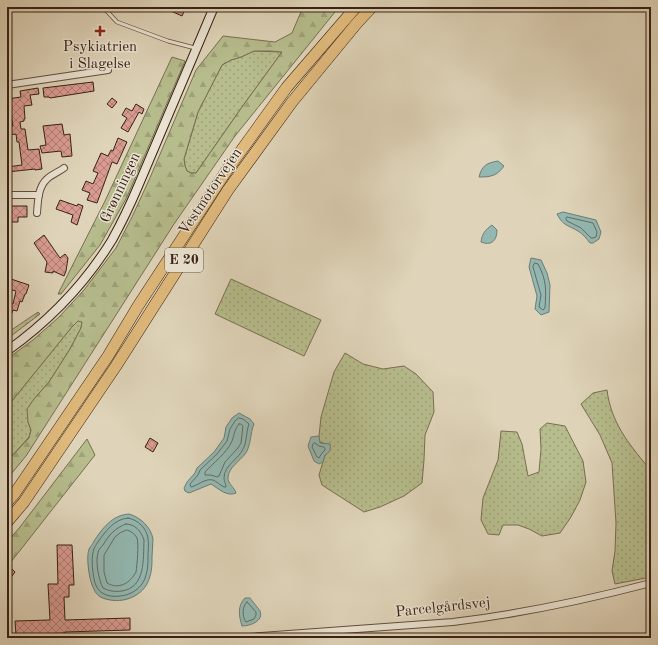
<svg xmlns="http://www.w3.org/2000/svg" width="658" height="645" font-family="'Old Standard TT',serif">
	<defs>
		<pattern id="grass-dots" width="8" height="8" patternUnits="userSpaceOnUse"><rect width="8" height="8" fill="#b6bc8c"/><path d="M2 2h.1M6 6h.1" fill="none" stroke="#9da178" stroke-width="1.8" stroke-linecap="round"/></pattern>
		<pattern id="forest-firs" width="22" height="20" patternUnits="userSpaceOnUse"><rect width="22" height="20" fill="#b6bc8c"/><path d="M5 1l3.5 6h-7zM16 11l3.5 6h-7z" fill="#9da178"/></pattern>
		<pattern id="building-cross-hatch" width="8" height="8" patternUnits="userSpaceOnUse"><rect width="8" height="8" fill="#d99b91"/><path d="M0 0l8 8M0 8l8-8" fill="none" stroke="#b17e75"/></pattern>
	</defs>
	<rect width="100%" height="100%" fill="#dfd4b9"/>
	<filter id="stains"><feTurbulence type="fractalNoise" baseFrequency=".005" numOctaves="4"/><feColorMatrix values="0 0 0 0 .2 0 0 0 0 .09 0 0 0 0 .02 0 0 0 .5 -.17"/></filter>
	<radialGradient id="worn" r=".72"><stop offset=".6" stop-color="#630" stop-opacity="0"/><stop offset="1" stop-color="#630" stop-opacity=".3"/></radialGradient>
	<g fill="url(#grass-dots)" stroke="#786e50">
		<path d="M254 51 282 52 242 107 196 173H191L187 171 185 166 184 159 198 112 222 65 231 60 241 57Z"/>
		<path d="M231 279 321 320 304 356 215 314Z"/>
		<path d="M78 321H82L81 328 70 349 49 382 34 399 28 422 31 430 29 437 11 457 7 460V407L71 328Z"/>
		<path d="M345 353 363 364 383 369 404 366 416 374 433 392 434 412 425 435 424 460 422 483 404 496 380 507 364 512 322 485 319 475 325 455 324 443H320L319 436 321 417 334 372Z"/>
		<path d="M607 390C611 422 628 443 648 467L651 469V577L615 584 612 571 615 551 616 523 612 463 600 435 581 404 593 393Z"/>
		<path d="M547 423 565 426 583 461 586 482 580 500 571 517 560 533 542 536 529 529 518 525H503L499 535 488 534 481 520 483 498 498 460 501 431 517 432 522 444 528 476 539 472 541 449 540 429Z"/>
	</g>
	<g fill="url(#forest-firs)" stroke="#786e50" fill-rule="evenodd">
		<path d="M303 7H339L235 136 174 224 26 456 7 479V460L11 457 29 438 31 430 28 422 27 409 34 399 49 382 70 349 81 328 82 322 78 321 71 328 7 407V359L33 340 59 317 84 290 116 248 132 217 149 180 196 70 223 36 275 42 292 33ZM254 51H270L282 52 242 107 196 173H191L187 171 185 166 184 159 198 112 222 65 231 60 241 57Z"/>
		<path d="M172 57 185 61 127 197 100 245 61 294H58L105 201Z"/>
		<path d="M38 312 40 314 7 339V333Z"/>
		<path d="M87 439 95 455 7 567V542L20 527Z"/>
	</g>
	<g fill="#93b8b2" stroke="#6f7c73">
		<path d="M498 161 504 166C497 176 491 177 479 177 482 165 487 163 498 161Z"/>
		<path d="M563 212 596 220 601 232 599 239 593 243H590C586 238 583 234 578 231 568 225 563 226 557 214Z"/>
		<path d="M492 225 497 230C497 241 491 246 481 242 482 234 485 230 492 225Z"/>
		<path d="M531 258 541 260 547 273 550 285 549 312 541 315 535 309 537 296 529 267Z"/>
		<path d="M239 413 250 419 254 424C250 433 251 447 245 454 240 461 229 467 228 477 227 483 235 488 236 493 227 497 219 489 211 484L189 493 185 491 184 488 187 482 195 473 197 468 214 452 224 438 226 427 232 418Z"/>
		<path d="M319 436 320 443 330 444C331 450 330 452 325 455L323 462 319 464 314 461 308 446 311 437Z"/>
		<path d="M129 514C140 517 151 527 153 539 153 545 152 551 152 557 152 563 152 570 150 576 146 594 127 603 110 600 99 598 96 595 92 585 89 577 86 557 89 549 90 547 93 544 94 541 102 529 112 515 129 514Z"/>
		<path d="M245 598H250C252 601 259 609 260 611 264 621 250 626 242 626 239 616 237 606 245 598Z"/>
	</g>
	<g fill="none" stroke-linecap="round" stroke-linejoin="round">
		<g stroke="#666c63" stroke-width="1">
			<path d="M567 217 593 223 597 232 596 237 593 238H591L581 228 567 221 566 219Z"/>
			<path d="M535 263 538 264C547 281 546 290 545 308L543 310 539 307 541 295 533 267Z"/>
			<path d="M239 418 243 419 249 424C246 432 247 442 243 449 239 459 224 465 224 478 224 481 226 484 226 487H224C220 485 216 481 213 480 205 478 197 486 191 487L190 484 198 475 200 470 217 454 227 441 230 429 235 421Z"/>
			<path d="M239 424H241L243 426 241 443 238 448 225 462 219 476 217 477 211 475H205V472C213 463 227 453 232 441 235 434 233 432 239 424Z"/>
			<path d="M315 443 319 446 324 447 325 449V450L322 453 319 458 317 457 312 447 313 444Z"/>
			<path d="M128 518C138 520 147 528 148 539 149 544 148 551 148 557 148 563 148 569 146 575 142 591 126 598 110 596 102 594 98 591 95 583 93 575 91 560 93 553 93 549 96 545 98 542 105 532 114 519 128 518Z"/>
			<path d="M126 524C135 524 141 531 144 540 143 559 146 587 122 591 115 592 109 591 103 588 99 581 95 561 98 553 98 550 101 547 103 545 109 535 115 528 126 524Z"/>
			<path d="M127 530C131 531 135 534 137 538 139 544 137 565 136 572 130 583 119 590 107 583L104 572V555L115 537 120 533Z"/>
			<path d="M247 602 256 612V615L254 619 246 622C242 617 242 606 247 602Z"/>
		</g>
	</g>
	<g fill="url(#building-cross-hatch)" stroke="#392114">
		<path d="M162 7H186L182 16Z"/>
		<path d="M93 82 94 91 50 98 49 97H44L43 88Z"/>
		<path d="M38 88 39 94 30 95 32 105 24 106 25 119H24V121L20 122 21 129H25L28 150 39 149 42 169 35 170V169L7 172V167L22 165 19 142H17L16 134 9 135 8 127 13 126 10 108H7V99L21 97 20 91Z"/>
		<path d="M112 98 117 102 112 108 107 104Z"/>
		<path d="M136 104 144 109 142 114 139 112 128 132 121 128 127 118 122 115 126 108 132 111Z"/>
		<path d="M62 124 64 135 70 134 72 156 62 157 61 151 42 153 40 146 46 145 43 126Z"/>
		<path d="M118 138 127 142 117 164 112 162 97 203 87 200 90 193 82 190 86 181 93 184 98 173 93 171 101 153 108 156 111 150 113 151Z"/>
		<path d="M60 200 77 206 78 204 83 206 77 225 71 222 73 215 56 209Z"/>
		<path d="M7 206H27V217H18V222H11V217H7Z"/>
		<path d="M44 235 60 258 65 254 68 258 66 271 64 276 53 271V273L45 272 47 262 34 243Z"/>
		<path d="M11 279 29 285 26 294H25L22 302 20 301 17 311 13 310 12 313 7 311 10 303 13 304 16 291 8 289Z"/>
		<path d="M150 438 158 443 153 452 145 447Z"/>
		<path d="M57 545H72L74 585H69V597H64L65 620 130 618V630L65 632V633L16 635 15 621 50 620 48 584H58Z"/>
		<path d="M11 568 15 572 7 583V573Z"/>
	</g>
	<g fill="none" stroke-linecap="round" stroke-linejoin="round">
		<g stroke="#624e3d" stroke-width="4.5">
			<path id="lane" d="M103 7 117 22 168 41 195 48"/>
		</g>
		<g stroke="#624e3d" stroke-width="8">
			<g id="street">
				<path d="M7 85 108 70"/>
				<path d="M7 195H39"/>
				<path d="M37 213C38 201 38 187 47 179 52 174 59 172 64 168"/>
				<path d="M235 638 453 622C520 614 586 600 651 583"/>
			</g>
		</g>
		<g stroke="#392114" stroke-width="10">
			<path id="secondary" d="M7 351C49 321 85 284 112 240 122 222 131 203 139 184L214 7"/>
		</g>
		<g stroke="#392114" stroke-width="12">
			<g id="highway">
				<path d="M7 502 15 493 108 356 138 306 225 173 287 87 356 7"/>
				<path d="M7 522 24 502 116 366 228 190 292 102 357 23 372 7"/>
			</g>
		</g>
		<use href="#lane" stroke="#eae3d2" stroke-width="3"/>
		<use href="#street" stroke="#eae3d2" stroke-width="6"/>
		<use href="#secondary" stroke="#eae3d2" stroke-width="8"/>
		<use href="#highway" stroke="#e0ba7c" stroke-width="11"/>
	</g>
	<path fill="#8f2418" stroke="#eae3d2" stroke-width="1.5" d="M98 25h4v4h4v4h-4v4h-4v-4h-4v-4h4z"/>
	<g text-anchor="middle" dominant-baseline="central" stroke-width="3" stroke-linejoin="round" paint-order="stroke">
		<rect fill="#eae3d2" stroke="#6e5b4d" stroke-width="1" x="165" y="248" width="38" height="24" rx="3"/>
		<g font-size="14" font-weight="bold" fill="#392114">
			<text x="184" y="260">E 20</text>
		</g>
		<g font-size="15" fill="#392114" stroke="#eae3d2">
			<text x="100" y="47">Psykiatrien<tspan x="100" dy="17">i Slagelse</tspan></text>
		</g>
		<g font-size="15" fill="#392114" stroke="#eae3d2">
			<text transform="translate(121 188) rotate(-65)">Grønningen</text>
			<text transform="translate(211 192) rotate(-56)">Vestmotorvejen</text>
			<text transform="translate(443 608) rotate(-6)">Parcelgårdsvej</text>
		</g>
	</g>
	<rect width="658" height="645" fill="none" stroke="#dfd4b9" stroke-width="24"/>
	<rect x="8" y="8" width="642" height="629" fill="none" stroke="#392114" stroke-width="2"/>
	<rect x="12" y="12" width="634" height="621" fill="none" stroke="#392114"/>
	<rect width="100%" height="100%" filter="url(#stains)"/>
	<rect width="100%" height="100%" fill="url(#worn)"/>
</svg>
